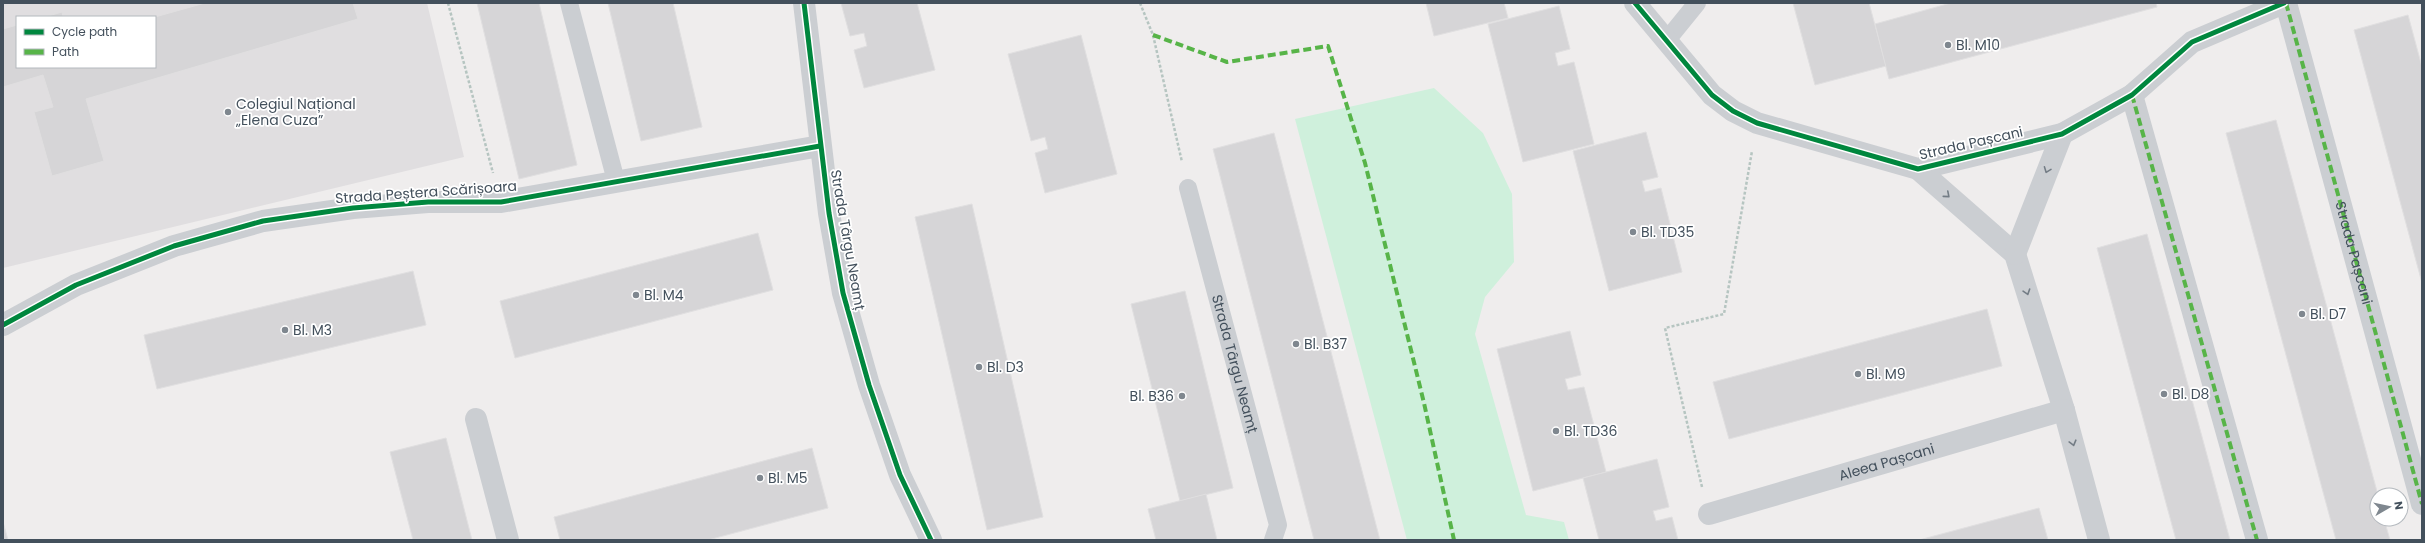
<svg xmlns="http://www.w3.org/2000/svg" width="2425" height="543" font-family="Poppins,sans-serif">
	<rect width="100%" height="100%" fill="#efeded"/>
	<path fill="#e0dee0" fill-rule="evenodd" d="M3 3H427L464 157 3 268ZM17 17H155V67H17Z"/>
	<path fill="#cff0dc" d="M1434 88 1483 133 1512 194 1514 262 1485 297 1475 334 1526 515 1564 522 1569 540H1407L1295 119Z"/>
	<g fill="#d6d5d7" stroke="#e0dfe0">
		<path d="M205 3H353L358 19 86 99 104 161 52 176 34 112 53 107 43 75 3 87V29L17 25V67H155V17Z"/>
		<path d="M477 3H539L577 165 519 179Z"/>
		<path d="M608 3H673L702 127 641 141Z"/>
		<path d="M841 3H917L935 70 864 88 854 50 867 46 864 33 850 36Z"/>
		<path d="M1426 3H1504L1508 18 1434 36Z"/>
		<path d="M1793 3H1869L1886 66 1815 85Z"/>
		<path d="M1951 3H2156L2157 7 1889 79 1875 24Z"/>
		<path d="M1559 6 1570 49 1555 53 1558 66 1574 62 1594 144 1523 162 1488 24Z"/>
		<path d="M62 12 63 17H45Z"/>
		<path d="M2408 15 2422 67V283L2354 30Z"/>
		<path d="M1081 35 1117 174 1045 193 1035 153 1048 149 1045 137 1031 141 1008 54Z"/>
		<path d="M2276 120 2378 495 2377 519H2384L2390 540H2336L2226 133Z"/>
		<path d="M1646 132 1658 177 1642 181 1645 192 1661 188 1682 272 1609 291 1573 151Z"/>
		<path d="M1274 133 1380 540H1314L1213 149Z"/>
		<path d="M972 204 1043 517 987 530 915 217Z"/>
		<path d="M758 233 773 290 515 358 500 301Z"/>
		<path d="M2147 234 2230 540H2176L2097 248Z"/>
		<path d="M413 271 426 325 157 389 144 335Z"/>
		<path d="M1185 291 1233 488 1180 501 1131 304Z"/>
		<path d="M1987 309 2002 366 1729 439 1713 382Z"/>
		<path d="M1570 331 1581 375 1565 379 1568 390 1584 387 1606 472 1533 491 1497 349Z"/>
		<path d="M446 438 472 540H413L390 452Z"/>
		<path d="M812 448 828 508 708 540H560L554 517Z"/>
		<path d="M1657 459 1669 507 1653 511 1656 521 1672 517 1678 540H1599L1583 478Z"/>
		<path d="M1206 494 1217 540H1156L1148 509Z"/>
		<path d="M2039 508 2048 540H1919Z"/>
		<path d="M3 522 8 540H3Z"/>
	</g>
	<g fill="none" stroke-linecap="round" stroke-linejoin="round">
		<g stroke="#b6c5c1" stroke-width="2.5" stroke-dasharray="3 2" stroke-linecap="butt">
			<path d="M448 3 493 173"/>
			<path d="M1140 3 1153 35 1182 162"/>
			<path d="M1702 487 1665 328 1724 314 1752 151"/>
		</g>
		<g stroke="#cbced2" stroke-width="18">
			<path d="M569 3 616 181"/>
			<path d="M1667 40 1697 3"/>
			<path id="s1" d="M1188 188 1278 525 1273 540"/>
		</g>
		<g stroke="#cbced2" stroke-width="22">
			<path d="M1635 3 1712 95 1733 111 1757 123 1918 169 2062 134 2132 95 2192 42 2284 3"/>
			<path id="s2" d="M2286 3 2422 504"/>
			<path d="M2132 95 2257 540"/>
			<path d="M1918 169 2015 254 2064 410 2099 540"/>
			<path d="M2015 254 2062 134"/>
			<path d="M3 325 76 285 174 246 263 221 353 208 428 202H501L820 146"/>
			<path d="M476 419 508 540"/>
			<path id="s3" d="M1709 514 2064 410"/>
		</g>
		<path stroke="#cbced2" stroke-width="22" d="M804 3 829 213 843 293 869 385 900 475 931 540"/>
		<g stroke="#57b448" stroke-width="4" stroke-dasharray="8 4" stroke-linecap="butt">
			<path d="M2286 3 2422 504"/>
			<path d="M1153 35 1227 62 1328 46 1365 163 1424 403 1454 540"/>
			<path d="M2132 95 2257 540"/>
		</g>
		<g stroke="#fff" stroke-width="8">
			<g id="cycleway">
				<path d="M804 3 829 213 843 293 869 385 900 475 931 540"/>
				<path d="M1635 3 1712 95 1733 111 1757 123 1918 169 2062 134 2132 95 2192 42 2284 3"/>
				<path d="M3 325 76 285 174 246 263 221 353 208 428 202H501L820 146"/>
			</g>
		</g>
		<use href="#cycleway" stroke="#00873e" stroke-width="5"/>
	</g>
	<defs><path id="oneway-chevron" d="M-2-3.5L2.5 0L-2 3.5" fill="none" stroke-width="1.6" stroke-linecap="round" stroke-linejoin="round"/></defs>
	<g stroke="#737c85">
		<use href="#oneway-chevron" transform="translate(2047 170) rotate(111)"/>
		<use href="#oneway-chevron" transform="translate(1947 195) rotate(41)"/>
		<use href="#oneway-chevron" transform="translate(2027 292) rotate(72)"/>
		<use href="#oneway-chevron" transform="translate(2073 443) rotate(75)"/>
	</g>
	<g fill="#7f878f" stroke="#fff" stroke-width="1.5">
		<circle cx="1948" cy="45" r="4"/>
		<circle cx="228" cy="112" r="4"/>
		<circle cx="1633" cy="232" r="4"/>
		<circle cx="636" cy="295" r="4"/>
		<circle cx="2302" cy="314" r="4"/>
		<circle cx="285" cy="330" r="4"/>
		<circle cx="1296" cy="344" r="4"/>
		<circle cx="979" cy="367" r="4"/>
		<circle cx="1858" cy="374" r="4"/>
		<circle cx="2164" cy="394" r="4"/>
		<circle cx="1182" cy="396" r="4"/>
		<circle cx="1556" cy="431" r="4"/>
		<circle cx="760" cy="478" r="4"/>
	</g>
	<g text-anchor="middle" dominant-baseline="central" stroke-width="3.5" stroke-linejoin="round" paint-order="stroke">
		<g font-size="14" fill="#43505c" stroke="#fff" text-anchor="start">
			<text x="1956" y="45">Bl. M10</text>
			<text x="236" y="104">Colegiul Național<tspan x="236" dy="16">„Elena Cuza”</tspan></text>
			<text x="1641" y="232">Bl. TD35</text>
			<text x="644" y="295">Bl. M4</text>
			<text x="2310" y="314">Bl. D7</text>
			<text x="293" y="330">Bl. M3</text>
			<text x="1304" y="344">Bl. B37</text>
			<text x="987" y="367">Bl. D3</text>
			<text x="1866" y="374">Bl. M9</text>
			<text x="2172" y="394">Bl. D8</text>
			<text x="1174" y="396" text-anchor="end">Bl. B36</text>
			<text x="1564" y="431">Bl. TD36</text>
			<text x="768" y="478">Bl. M5</text>
		</g>
		<g font-size="14" fill="#43505c" stroke="#fff">
			<text transform="translate(1971 143) rotate(-13)">Strada Pașcani</text>
			<text transform="translate(426 192) rotate(-4)">Strada Peștera Scărișoara</text>
			<text transform="translate(848 240) rotate(80)">Strada Târgu Neamț</text>
			<text stroke="none"><textPath href="#s2" startOffset="259">Strada Pașcani</textPath></text>
			<text stroke="none"><textPath href="#s1" startOffset="182">Strada Târgu Neamț</textPath></text>
			<text stroke="none"><textPath href="#s3" startOffset="185">Aleea Pașcani</textPath></text>
		</g>
	</g>
	<rect width="2425" height="543" fill="none" stroke="#43505c" stroke-width="8"/>
	<rect x="16" y="16" width="140" height="52" fill="#ffffff" stroke="#b4b9be"/>
	<rect x="24" y="29" width="20" height="6" fill="#00873e" stroke="#b4b9be"/>
	<text x="52" y="36" font-size="12" fill="#43505c">Cycle path</text>
	<rect x="24" y="49" width="20" height="6" fill="#57b448" stroke="#b4b9be"/>
	<text x="52" y="56" font-size="12" fill="#43505c">Path</text>
	<g transform="translate(2389 507) rotate(81)"><circle r="19" fill="#ffffff" stroke="#b4b9be"/>
	<path d="M0-3L7 15L0 10L-7 15Z" fill="#7f878f"/>
	<text y="-6" font-size="11" font-weight="bold" text-anchor="middle" fill="#43505c">N</text>
	</g>
</svg>
